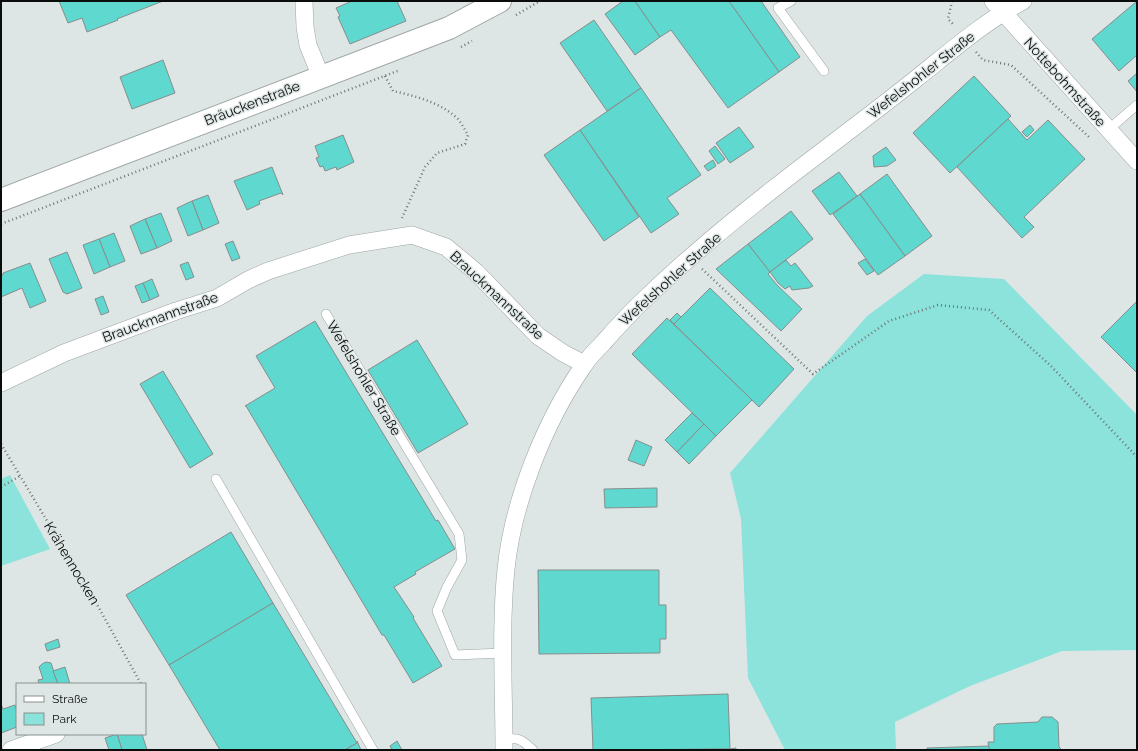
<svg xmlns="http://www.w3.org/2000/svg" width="1138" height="751" font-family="Raleway,sans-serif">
	<rect width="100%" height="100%" fill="#dee6e5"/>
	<g fill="#8be3db">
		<path d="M924 274 1004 279 1137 415V650L1062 651 970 686 895 722 896 750H785L748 678 741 519 730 473 867 316Z"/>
		<path d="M10 475 50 549 1 566V479Z"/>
	</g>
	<g fill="#5fd8cf" stroke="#868e8d">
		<path d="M59 1H163L117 19 118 20 87 32 82 18 68 23Z"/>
		<path d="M352 1H397L406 21 350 44 338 17 340 16 336 8Z"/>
		<path d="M623 1H635L660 37 635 55 605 14Z"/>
		<path d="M635 1H729L779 72 728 108 671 30 660 37Z"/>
		<path d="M729 1H761L800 57 779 72Z"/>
		<path d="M1137 1V55L1119 71 1092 39Z"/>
		<path d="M594 20 641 88 607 111 560 43Z"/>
		<path d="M163 60 175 93 132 109 120 77Z"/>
		<path d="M1137 73V92L1128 81Z"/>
		<path d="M974 76 1011 116 950 173 913 133Z"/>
		<path d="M641 88 701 175 667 198 679 214 651 233 580 130Z"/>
		<path d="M1008 119 1027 140 1048 120 1085 159 1024 217 1034 227 1022 238 957 167Z"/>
		<path d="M1030 125 1034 130 1027 137 1022 132Z"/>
		<path d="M739 127 754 147 730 163 716 143Z"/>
		<path d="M580 130 639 217 604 241 544 155Z"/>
		<path d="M343 135 354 162 337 170 336 167 325 171 323 166 320 167 316 158 319 157 315 146Z"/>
		<path d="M715 146 725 159 718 164 709 151Z"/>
		<path d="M886 147 896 160 887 166 874 167 873 156Z"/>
		<path d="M713 160 716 166 708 171 704 166Z"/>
		<path d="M272 167 283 195 281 193 259 201 260 204 247 210 234 181Z"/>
		<path d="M839 172 857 196 830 215 812 191Z"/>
		<path d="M887 174 932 236 905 256 860 194Z"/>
		<path d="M860 194 905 256 878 275 833 214Z"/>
		<path d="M208 195 219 223 203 230 192 201Z"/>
		<path d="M192 201 203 230 188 236 177 208Z"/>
		<path d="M791 211 813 239 770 272 748 244Z"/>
		<path d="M161 213 172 241 157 248 145 219Z"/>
		<path d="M145 219 157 248 141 254 130 226Z"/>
		<path d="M114 233 125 261 110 267 99 239Z"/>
		<path d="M99 239 110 267 94 274 83 245Z"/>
		<path d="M233 241 240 258 232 261 225 244Z"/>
		<path d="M748 244 770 272 768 274 777 285 802 309 781 331 716 269Z"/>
		<path d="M67 252 82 288 67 294 63 292 49 259Z"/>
		<path d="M865 259 874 271 867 275 858 263Z"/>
		<path d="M786 260 791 266 795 263 813 286 809 288 792 290 790 286 785 289 778 283 770 272Z"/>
		<path d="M188 262 194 277 186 280 180 265Z"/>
		<path d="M30 263 46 301 30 308 22 288 1 297V275H3V273Z"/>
		<path d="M152 279 159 296 150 300 143 283Z"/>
		<path d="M143 283 150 300 142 303 135 286Z"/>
		<path d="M710 288 794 369 759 407 674 324Z"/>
		<path d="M103 296 109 312 101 315 95 299Z"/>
		<path d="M1137 301V373L1101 337Z"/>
		<path d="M677 313 681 317 674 324 670 320Z"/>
		<path d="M667 318 752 400 716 436 632 354Z"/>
		<path d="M315 321 436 521 438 520 455 549 415 572 416 574 394 587 414 617 413 618 442 666 413 683 384 635H382L246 406H245L275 388 256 356Z"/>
		<path d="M417 340 468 424 418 453 368 370Z"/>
		<path d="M163 371 213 454 190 468 140 384Z"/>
		<path d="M692 413 704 424 677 452 665 440Z"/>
		<path d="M704 424 716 436 689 464 677 452Z"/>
		<path d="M636 440 652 447 644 466 628 460Z"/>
		<path d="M657 488V507L605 508 604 489Z"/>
		<path d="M231 532 273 603 169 665 126 595Z"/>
		<path d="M538 570H659V605H666V639H660V653L539 654Z"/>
		<path d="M273 603 357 743 345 750H220L169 665Z"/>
		<path d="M58 639 60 647 47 651 45 644Z"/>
		<path d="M46 662 51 663 58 684H39L38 680 43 679 39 667 42 664Z"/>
		<path d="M65 667 70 684H58L53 671Z"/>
		<path d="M728 694 730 749 593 750 591 698Z"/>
		<path d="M1 704 3 709 15 705 17 712V727L1 733Z"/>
		<path d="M1042 717H1052L1058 722 1059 747 1062 750H989L988 742H994V727L997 724 1038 722Z"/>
		<path d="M117 734H142L147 750H122Z"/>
		<path d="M117 734 122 750H109L105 738Z"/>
		<path d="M357 741 361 750H345L357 743Z"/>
		<path d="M397 741 402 750H392L390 746Z"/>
		<path d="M989 746V750H927V748Z"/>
		<path d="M736 748V750H638L730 749Z"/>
	</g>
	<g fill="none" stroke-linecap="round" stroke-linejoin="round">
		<g stroke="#9da5a4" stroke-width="10">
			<g id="service">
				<path d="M791 1 778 8 824 71"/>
				<path d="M1108 130 1137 105"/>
				<path d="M326 314 459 534 462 560 447 587 437 611 455 655 503 653"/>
				<path d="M216 479 373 750"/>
				<path d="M504 739C519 737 522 740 533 750"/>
			</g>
		</g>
		<g stroke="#9da5a4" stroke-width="18">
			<g id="minor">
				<path d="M304 1 305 27 308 45 321 77"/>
				<path d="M993 1 1137 161"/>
				<path d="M1 383 64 353 176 311 217 298 248 280 268 271 349 245 412 235 446 247 476 272 538 336 563 353 584 364"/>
				<path d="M11 750 56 734"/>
				<path d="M504 750C504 690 500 628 506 569 513 501 545 421 584 365 589 357 596 350 603 343 617 327 631 312 647 297 702 244 763 196 824 150 855 126 886 103 917 78 951 51 984 22 1023 1"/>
			</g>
		</g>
		<g stroke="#9da5a4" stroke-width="24">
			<path id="primary" d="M1 200 449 28 500 1"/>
		</g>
		<g stroke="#707574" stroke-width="2.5" stroke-dasharray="1 3" stroke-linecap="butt">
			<path d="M952 1 948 19 954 25"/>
			<path d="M516 15 540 1"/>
			<path d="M461 47 472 41"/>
			<path d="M976 52 983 60 1011 65 1089 137"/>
			<path d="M385 76 393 91C415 96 440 102 458 119 462 124 465 130 468 135L465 144 437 153 425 167 402 218"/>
			<path d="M1 224 400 70"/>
			<path d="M702 269 813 374 889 321 938 305 989 310 1051 366 1137 457"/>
			<path d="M1 444 95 601 141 684"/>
			<path d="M1 487 20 476"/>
		</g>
		<use href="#service" stroke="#fff" stroke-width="9"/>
		<use href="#minor" stroke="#fff" stroke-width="17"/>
		<use href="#primary" stroke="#fff" stroke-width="22"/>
	</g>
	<g text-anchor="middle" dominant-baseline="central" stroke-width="3" stroke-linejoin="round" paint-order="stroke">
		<g font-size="14" fill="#0a0d0c" stroke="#dee6e5">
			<text transform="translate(921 75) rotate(-38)">Wefelshohler Straße</text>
			<text transform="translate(1065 82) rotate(48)">Nottebohmstraße</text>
			<text transform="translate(252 103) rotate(-21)">Bräuckenstraße</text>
			<text transform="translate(670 279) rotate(-42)">Wefelshohler Straße</text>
			<text transform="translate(497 295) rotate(43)">Brauckmannstraße</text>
			<text transform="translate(160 317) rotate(-20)">Brauckmannstraße</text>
			<text transform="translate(364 378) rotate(59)">Wefelshohler Straße</text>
			<text transform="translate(72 563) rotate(59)">Krähennocken</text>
		</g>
	</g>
	<rect width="1138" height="751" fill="none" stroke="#0a0d0c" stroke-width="4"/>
	<rect x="16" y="683" width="130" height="52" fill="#dee6e5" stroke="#898f8e"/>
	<rect x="24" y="696" width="20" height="6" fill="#ffffff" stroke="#898f8e"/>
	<text x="52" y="703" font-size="12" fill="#0a0d0c">Straße</text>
	<rect x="24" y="713" width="20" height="12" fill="#8be3db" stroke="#898f8e"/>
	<text x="52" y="723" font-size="12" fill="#0a0d0c">Park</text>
</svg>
